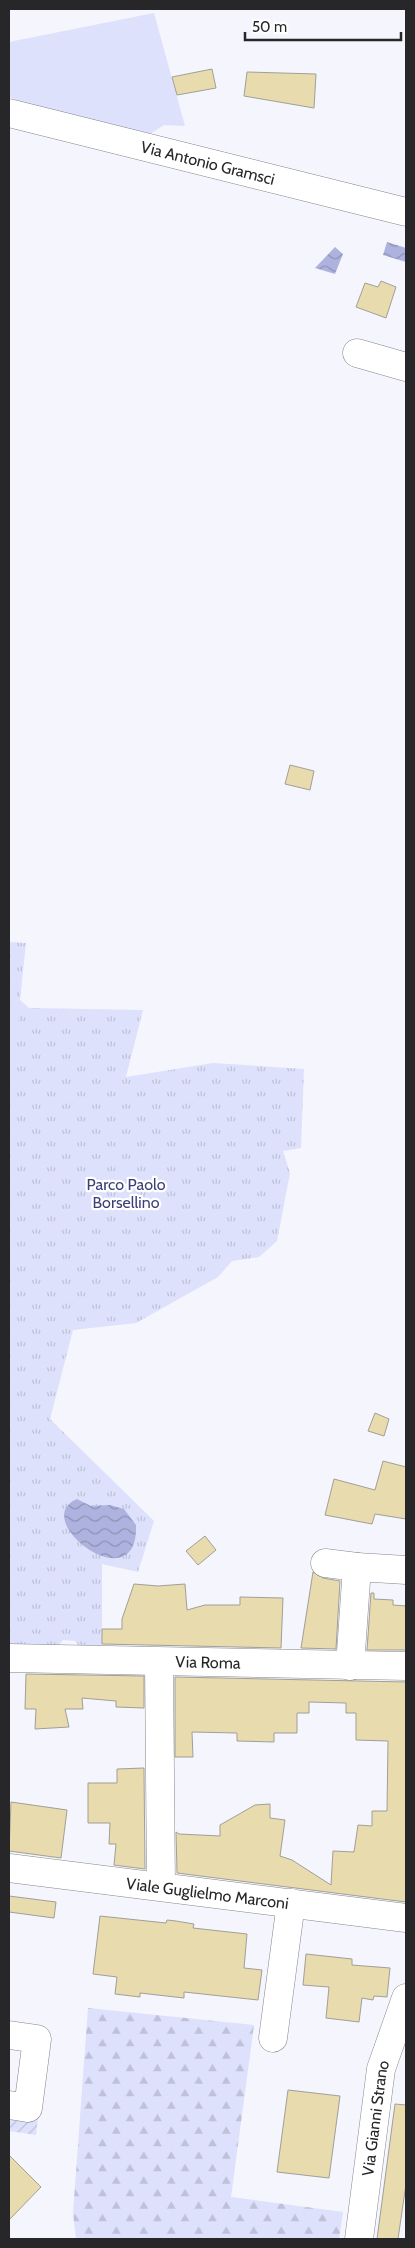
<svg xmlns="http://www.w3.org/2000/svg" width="415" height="2248" font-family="Cabin,sans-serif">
	<defs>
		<pattern id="forest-firs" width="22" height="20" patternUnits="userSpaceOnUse" patternTransform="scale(1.25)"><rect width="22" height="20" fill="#dde1fc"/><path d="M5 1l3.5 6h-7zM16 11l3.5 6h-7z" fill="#bec1d8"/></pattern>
		<pattern id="park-tufts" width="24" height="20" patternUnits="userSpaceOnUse" patternTransform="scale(1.25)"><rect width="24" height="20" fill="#dde1fc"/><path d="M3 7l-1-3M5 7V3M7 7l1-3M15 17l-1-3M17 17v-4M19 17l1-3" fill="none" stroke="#bec1d8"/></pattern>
		<pattern id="garden-furrows" width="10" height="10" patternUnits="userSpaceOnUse" patternTransform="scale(1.25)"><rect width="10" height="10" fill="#dde1fc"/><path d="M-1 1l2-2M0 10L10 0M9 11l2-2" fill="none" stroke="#bec1d8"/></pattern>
		<pattern id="water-waves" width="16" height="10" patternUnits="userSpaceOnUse" patternTransform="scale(1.25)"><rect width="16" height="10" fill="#adb3de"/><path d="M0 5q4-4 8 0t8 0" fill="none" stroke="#8d92b4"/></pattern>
	</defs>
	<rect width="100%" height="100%" fill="#f4f5fd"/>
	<path fill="url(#forest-firs)" d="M88 2008 254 2025 231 2197 343 2212 339 2239H76L73 2213Z"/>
	<path fill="url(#park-tufts)" d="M9 942 26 943 20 1000 29 1008 143 1010 126 1077 213 1063 304 1069 301 1148 283 1151 290 1173 277 1241 259 1257 232 1261 218 1277 136 1323 73 1330 50 1419 154 1521 138 1572 102 1564V1650H82L75 1641 63 1640 55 1650H9Z"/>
	<path fill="url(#garden-furrows)" d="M9 2114 38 2118 36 2135 9 2131Z"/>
	<g fill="#dde1fc">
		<path d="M154 13 185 126 164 125 150 134 33 106 9 97V42Z"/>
		<path d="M9 1008 20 1010 9 1096Z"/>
	</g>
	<g fill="url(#water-waves)">
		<path d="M387 242 406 248V262L383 255Z"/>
		<path d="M335 247 343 254 335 274 315 268Z"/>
		<path d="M77 1499 91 1506 110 1505 124 1509 136 1525C139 1604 27 1520 77 1499Z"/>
	</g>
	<g fill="#e8dbad" stroke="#a19f98">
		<path d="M212 69 216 88 177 95 172 77Z"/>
		<path d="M247 72 316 74 314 108 244 96Z"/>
		<path d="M381 281 396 287 386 318 356 307 365 283 378 287Z"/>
		<path d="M290 765 314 771 310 790 285 784Z"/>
		<path d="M375 1413 389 1419 384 1436 368 1431Z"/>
		<path d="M383 1461 406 1467V1519L375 1514 372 1524 325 1515 334 1479 375 1490Z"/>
		<path d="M205 1536 216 1550 198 1565 186 1551Z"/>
		<path d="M313 1572 323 1578 340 1581 336 1649 301 1648Z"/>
		<path d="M134 1584 158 1586 185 1584 187 1610 205 1605H240V1597L283 1598 281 1648 102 1644V1629H122V1619Z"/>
		<path d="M371 1593H374V1599L393 1600V1605L406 1606V1650H367Z"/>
		<path d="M26 1674 144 1676V1708L116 1707V1701L82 1698 83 1709H65L69 1727 35 1729 36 1709H25Z"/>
		<path d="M175 1677 406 1682V1902L177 1873 176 1832 179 1834 220 1836V1825L255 1805 270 1804V1818L285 1820 280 1856 292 1860 331 1885 333 1851 354 1852 358 1825 372 1826V1811H387L388 1741 356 1740V1713H346V1703L309 1702V1713H297V1733H274V1742L237 1741V1733L192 1732 193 1757H175Z"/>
		<path d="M144 1768 145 1869 114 1865 116 1844H109L110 1823H88V1783H117V1769Z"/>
		<path d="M11 1802 67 1810 61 1858 9 1851Z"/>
		<path d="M9 1896 56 1902 54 1918 9 1912Z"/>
		<path d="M100 1916 166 1923 167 1920 176 1921 194 1924 193 1928 247 1934 244 1968 262 1970 258 2000 184 1992V1998L140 1993V1997L115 1994 117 1977 93 1974Z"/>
		<path d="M306 1954 352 1959V1965L390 1968 387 1997 374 1996 373 2000 362 1998 359 2022 326 2018 329 1987 303 1985Z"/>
		<path d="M288 2090 340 2096 329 2178 277 2172Z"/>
		<path d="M395 2104 406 2105V2184L398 2239H377Z"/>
		<path d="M9 2155 41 2187 9 2220Z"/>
	</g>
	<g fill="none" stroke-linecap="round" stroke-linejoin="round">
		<g stroke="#86878d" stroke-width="29">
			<g id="minor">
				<path d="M357 353 406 367"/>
				<path d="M325 1563 357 1567"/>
				<path d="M159 1662 161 1886"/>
				<path d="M350 1666 357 1567 406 1570"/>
				<path d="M9 2035 37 2039 28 2108 9 2105"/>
				<path d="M273 2038 291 1903"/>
				<path id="s1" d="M359 2239 381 2069 406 1998"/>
			</g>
		</g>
		<g stroke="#86878d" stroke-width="29">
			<g id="major">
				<path id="s2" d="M9 113 406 212"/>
				<path id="s3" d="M9 1658 406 1666"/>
				<path id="s4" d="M9 1868 406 1918"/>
			</g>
		</g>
		<use href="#minor" stroke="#fff" stroke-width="28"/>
		<use href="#major" stroke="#fff" stroke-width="28"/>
	</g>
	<g text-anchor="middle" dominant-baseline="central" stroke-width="4.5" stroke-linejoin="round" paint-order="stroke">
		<g font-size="16" fill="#27272a" stroke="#fff">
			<text stroke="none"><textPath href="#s2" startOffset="205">Via Antonio Gramsci</textPath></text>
			<text stroke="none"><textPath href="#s3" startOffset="199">Via Roma</textPath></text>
			<text stroke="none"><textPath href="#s4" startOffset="200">Viale Guglielmo Marconi</textPath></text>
			<text stroke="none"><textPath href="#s1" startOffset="122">Via Gianni Strano</textPath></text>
		</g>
		<g font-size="16" fill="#3c3f76" stroke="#fff">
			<text x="126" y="1184">Parco Paolo<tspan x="126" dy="18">Borsellino</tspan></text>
		</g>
	</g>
	<rect width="415" height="2248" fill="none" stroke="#27272a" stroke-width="20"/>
	<path d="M245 32v8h156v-8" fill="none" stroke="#27272a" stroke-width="2.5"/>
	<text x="252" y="32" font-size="15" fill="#27272a" stroke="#ffffff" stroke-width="4" paint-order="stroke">50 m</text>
</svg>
